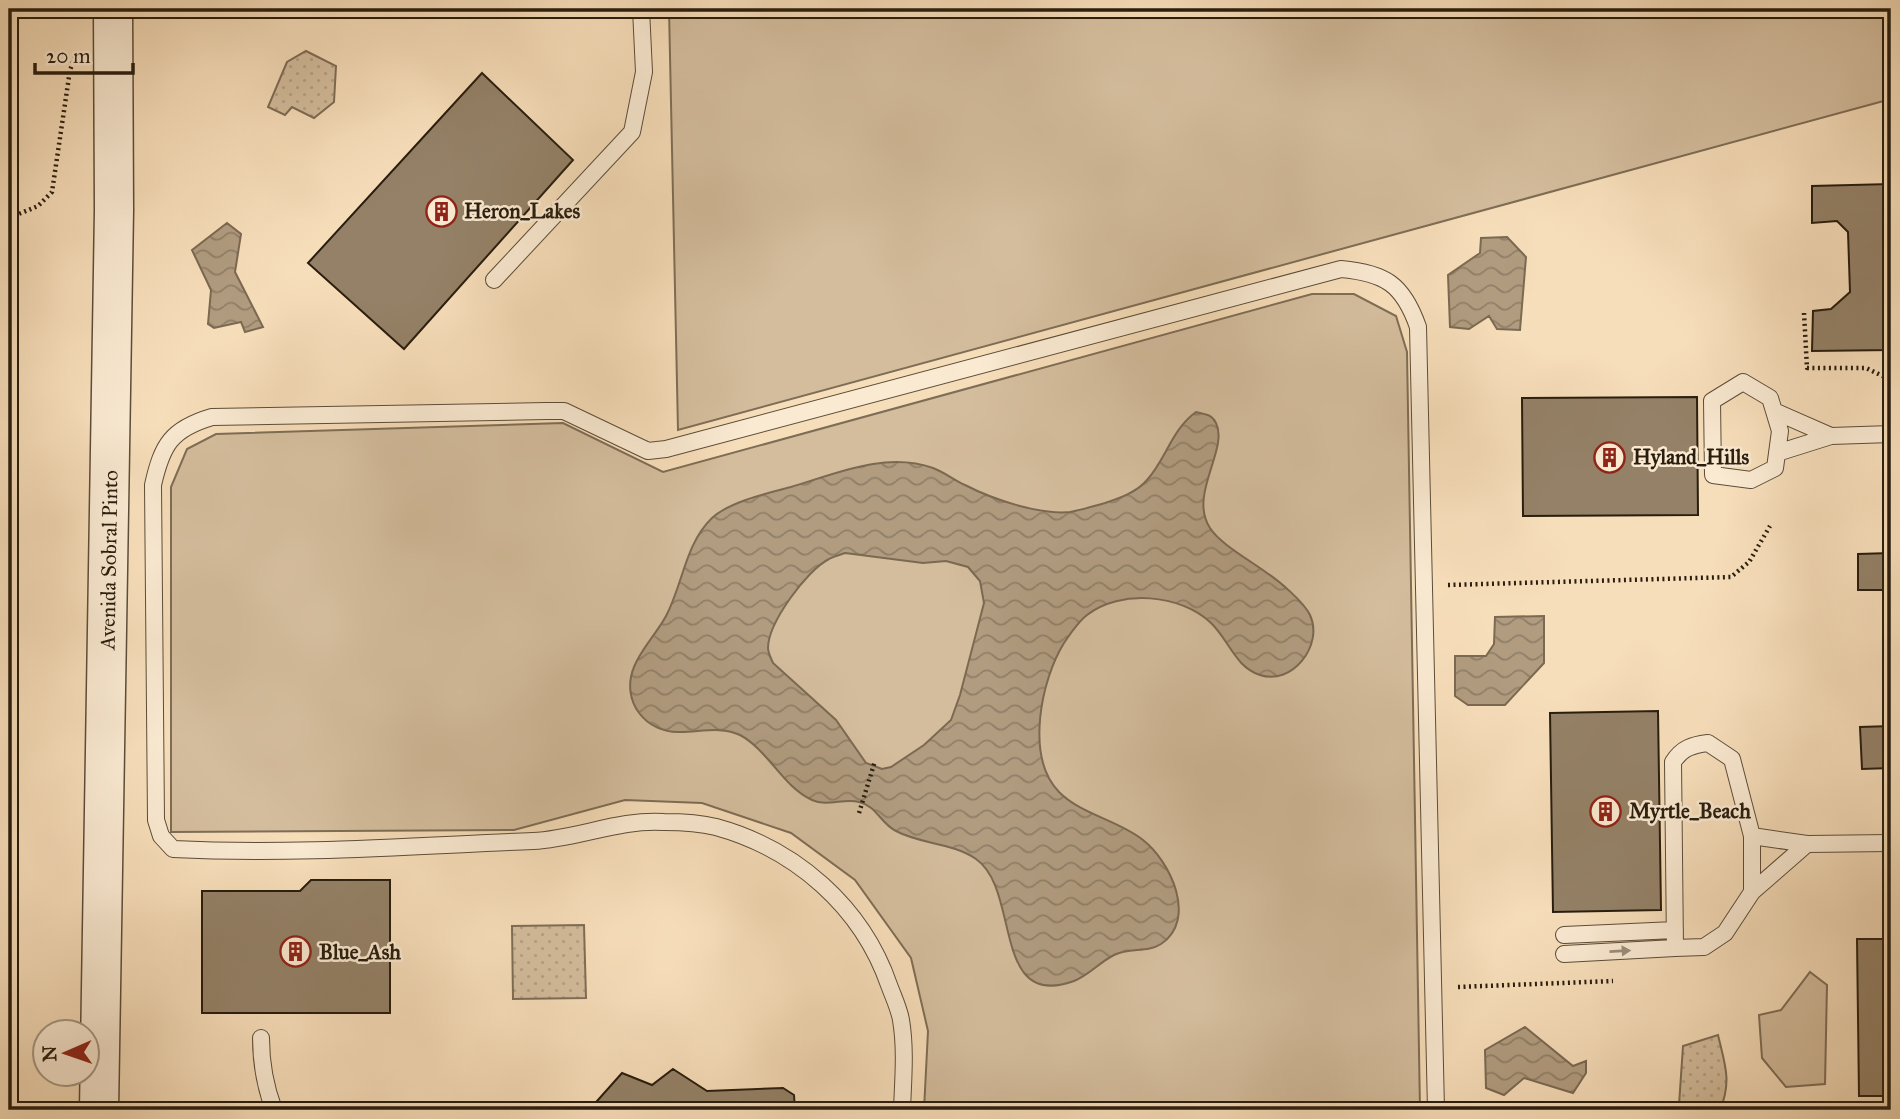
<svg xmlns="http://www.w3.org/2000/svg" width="1900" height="1119" font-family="'IM FELL Great Primer',serif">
<defs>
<pattern id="park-dots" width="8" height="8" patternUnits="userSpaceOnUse" patternTransform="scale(1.75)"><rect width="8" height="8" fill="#d4bd9d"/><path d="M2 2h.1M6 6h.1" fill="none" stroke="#b6a286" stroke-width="1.8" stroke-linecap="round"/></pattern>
<pattern id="water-waves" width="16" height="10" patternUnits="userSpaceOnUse" patternTransform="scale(1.75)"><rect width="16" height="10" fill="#b19c80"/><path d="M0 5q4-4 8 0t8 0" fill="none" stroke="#907f67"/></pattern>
</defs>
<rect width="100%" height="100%" fill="#f7deba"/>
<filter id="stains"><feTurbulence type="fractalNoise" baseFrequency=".00286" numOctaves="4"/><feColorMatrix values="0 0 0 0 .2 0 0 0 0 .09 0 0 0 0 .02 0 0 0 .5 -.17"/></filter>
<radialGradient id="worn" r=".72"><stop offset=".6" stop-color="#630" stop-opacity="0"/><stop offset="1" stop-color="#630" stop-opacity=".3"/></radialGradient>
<path fill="#d4bd9d" stroke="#7e6d56" stroke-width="2" d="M669,9H1891V99L678,430Z
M1312,294H1354L1396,316L1407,352L1420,1110H924L928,1031L911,958L855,880L791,833L702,803L625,800L514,830L171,832V487L187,449L216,434L563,423L663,472Z
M1810,972L1827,985L1825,1084L1786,1087L1762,1058L1759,1015L1781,1010Z"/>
<path fill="url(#park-dots)" stroke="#7e6d56" stroke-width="2" d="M306,51L336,66L334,102L314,118L292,107L285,115L268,107L287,62Z
M584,925L586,998L513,999L512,926Z
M1718,1035C1725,1065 1732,1081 1720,1110L1679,1105L1683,1046Z"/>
<path fill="url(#water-waves)" stroke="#7b6952" stroke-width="2" fill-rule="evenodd" d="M227,223L241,234L235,272L263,327L245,332L241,322L214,328L208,324L211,290L192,250Z
M1507,237L1526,257L1520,330L1497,329L1489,316L1469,329L1450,327L1448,275L1480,253L1481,238Z
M1196,412C1204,414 1212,414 1216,423C1229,449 1188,495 1210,528C1220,544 1251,561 1267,573C1279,581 1304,602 1310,615C1324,645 1292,686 1260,675C1235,667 1229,640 1211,623C1181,594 1120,589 1087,615C1078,622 1070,634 1064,643C1041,680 1025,757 1059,792C1082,815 1118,820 1143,840C1170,861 1198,919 1161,944C1147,953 1130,947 1114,955C1100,962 1089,975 1074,981C991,1011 1021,890 976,859C953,843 920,844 896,831C880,823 877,806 859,802C844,798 827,807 812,800C783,787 768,750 740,735C722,726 700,732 681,732C646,734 620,701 634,667C641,649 657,633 666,616C683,584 685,544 712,518C729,502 768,493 791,487C835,474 886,451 933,468C944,472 954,480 965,485C992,499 1039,515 1070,512C1081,510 1094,506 1105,503C1120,498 1137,492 1147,480C1166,459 1172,429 1196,412ZM845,553L923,563L946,561L968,567L980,581L984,603L960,695L951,720L924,745L891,767L882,769L866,763L836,720L773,663C771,658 768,653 768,648C768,623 807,570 829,559C834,556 840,555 845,553Z
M1544,616V663L1505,705H1468L1455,696V656H1486L1494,644L1495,617Z
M1525,1027L1573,1066L1586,1061V1073L1573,1093L1524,1078L1504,1095L1486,1088L1485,1050Z"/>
<path fill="#948167" stroke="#291d0e" stroke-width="2" d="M482,73L573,160L404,349L308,263Z
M1891,184V350L1812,351L1813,311L1831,309L1850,292L1848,232L1837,221L1812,223V186Z
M1697,397L1698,515L1523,516L1522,398Z
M1891,553V590H1858V554Z
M1658,711L1661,910L1553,912L1550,713Z
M1891,726V768L1862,769L1860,727Z
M311,880H390V1013H202V891H300Z
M1857,939H1891V1096H1859Z
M673,1069L707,1091L783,1088L794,1095L795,1110H589L622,1073L652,1085Z"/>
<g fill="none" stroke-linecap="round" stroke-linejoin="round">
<defs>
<path id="service" d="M494,280L632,132L644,72L641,9
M1743,382L1770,398L1780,431L1775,468L1751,480L1713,475L1712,401Z
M1774,411L1831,436L1777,453
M1831,436L1891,434
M1708,743L1732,759L1752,836V892L1725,933L1704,947L1675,948L1673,762C1682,748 1692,745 1708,743Z
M1752,836L1807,844L1752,892
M1807,844L1891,843
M1564,935L1675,930
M1564,954L1675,948
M261,1038C261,1064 265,1086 274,1110
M902,1110C903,1081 906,1050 901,1020C899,1008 893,996 889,985C862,907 796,849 716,827C700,823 680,822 664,822C619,819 577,839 533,841C413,846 292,855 173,849L161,836L156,820L153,485C162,445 171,429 212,417L546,411H564L648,451L666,449L1341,269C1385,273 1403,284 1418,327L1436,1110"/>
<path id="tertiary" d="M99,1110L114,210L113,9"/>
</defs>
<use href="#service" stroke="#5c4d39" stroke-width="18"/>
<use href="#tertiary" stroke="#5c4d39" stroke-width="41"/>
<path stroke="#291d0e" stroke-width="4.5" stroke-dasharray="2 3.5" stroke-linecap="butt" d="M9,218L38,206L52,192L70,70L76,54
M1804,313L1807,368H1866L1891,380
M1448,585L1731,577L1749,562L1770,526
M859,813L875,761
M1458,987L1613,981"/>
<use href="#service" stroke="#faead2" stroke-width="16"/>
<use href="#tertiary" stroke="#faead2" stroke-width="38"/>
</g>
<defs><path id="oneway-solid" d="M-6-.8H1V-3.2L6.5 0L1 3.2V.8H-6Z" transform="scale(1.75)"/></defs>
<use fill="#9c8e7a" href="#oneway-solid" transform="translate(1620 951) rotate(-3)"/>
<defs>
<symbol id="building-ring" viewBox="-11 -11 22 22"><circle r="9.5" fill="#faead2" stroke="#8f2418" stroke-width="1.5"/><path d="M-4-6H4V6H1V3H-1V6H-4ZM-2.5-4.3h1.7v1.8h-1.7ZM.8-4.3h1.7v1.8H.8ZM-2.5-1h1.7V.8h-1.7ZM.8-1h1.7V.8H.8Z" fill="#8f2418"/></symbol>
</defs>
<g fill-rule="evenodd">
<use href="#building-ring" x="424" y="194" width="35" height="35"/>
<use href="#building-ring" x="1592" y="440" width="35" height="35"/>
<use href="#building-ring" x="1588" y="794" width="35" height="35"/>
<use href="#building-ring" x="278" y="934" width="35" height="35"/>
</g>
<g text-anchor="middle" stroke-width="5" stroke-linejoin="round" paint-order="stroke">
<g font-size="21" font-weight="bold" fill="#291d0e" stroke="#faead2" text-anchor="start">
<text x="464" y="218">Heron_Lakes</text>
<text x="1633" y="464">Hyland_Hills</text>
<text x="1629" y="818">Myrtle_Beach</text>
<text x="319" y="959">Blue_Ash</text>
</g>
<g font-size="21" fill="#291d0e" stroke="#faead2">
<text transform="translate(109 560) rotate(-89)" y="7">Avenida Sobral Pinto</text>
</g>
</g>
<rect width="1900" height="1119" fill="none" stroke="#f7deba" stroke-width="35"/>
<rect x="10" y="10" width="1879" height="1098" fill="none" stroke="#291d0e" stroke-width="3.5"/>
<rect x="18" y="18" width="1865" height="1084" fill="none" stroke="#291d0e" stroke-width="2"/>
<g transform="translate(66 1053) rotate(268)"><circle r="33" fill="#faead2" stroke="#a69884" stroke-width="2"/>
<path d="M0-5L12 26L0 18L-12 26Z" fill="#8f2418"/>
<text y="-10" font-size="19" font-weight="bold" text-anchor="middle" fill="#291d0e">N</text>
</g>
<path d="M35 63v10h98v-10" fill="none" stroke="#291d0e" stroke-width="3.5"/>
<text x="46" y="63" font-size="21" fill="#291d0e" stroke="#faead2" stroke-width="5" paint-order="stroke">20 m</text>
<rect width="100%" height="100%" filter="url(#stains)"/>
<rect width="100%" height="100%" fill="url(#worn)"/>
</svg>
